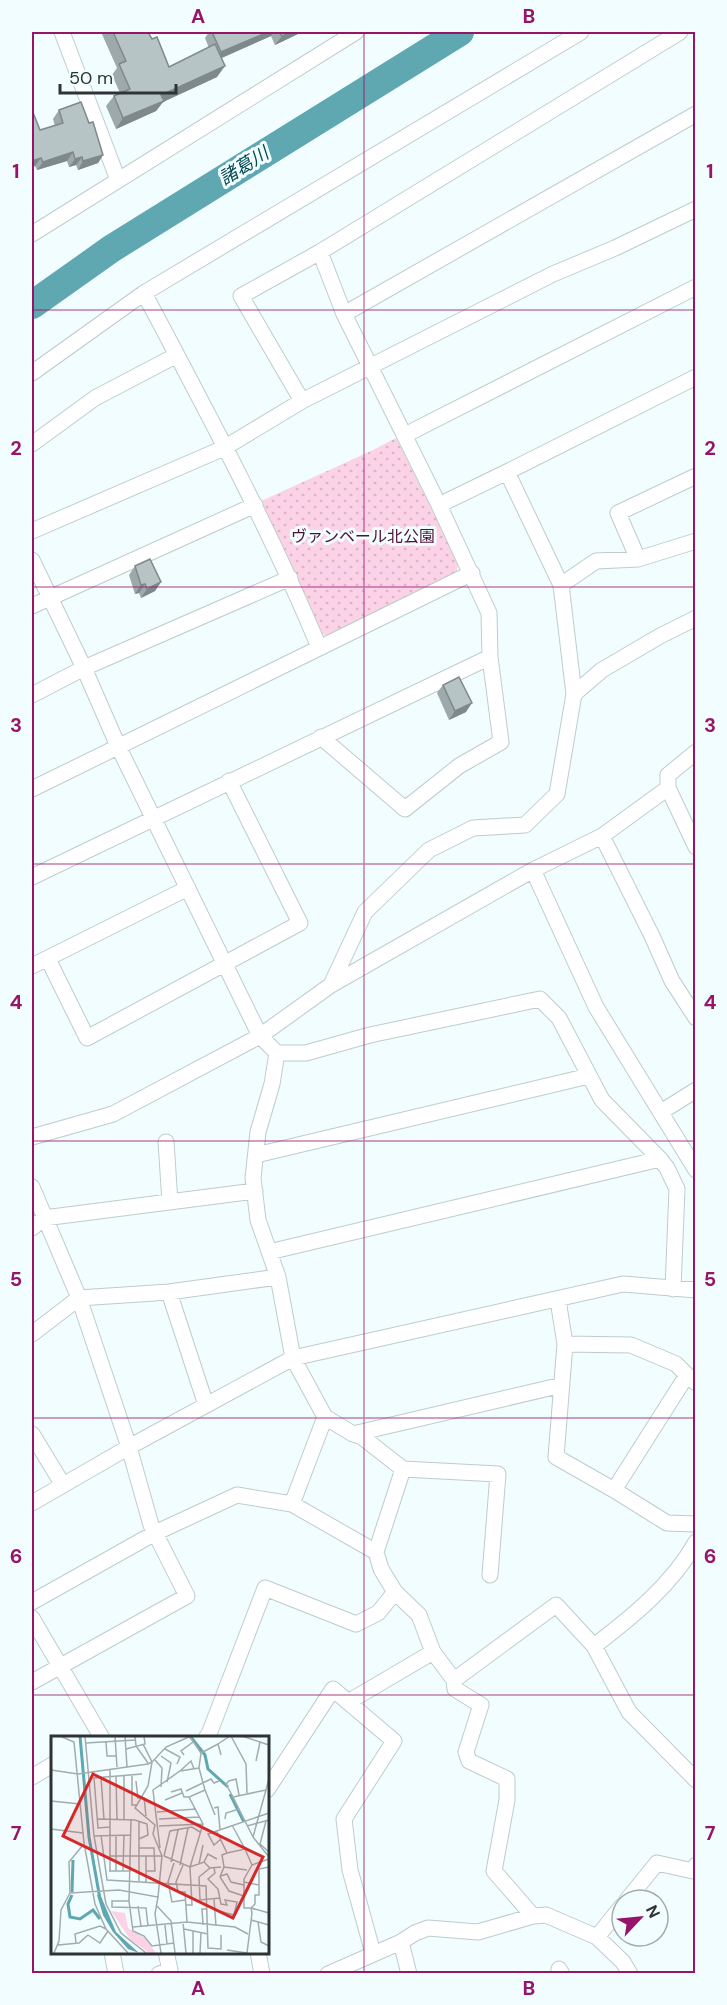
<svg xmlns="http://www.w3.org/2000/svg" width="727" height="2005" font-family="'DM Sans','Noto Sans JP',sans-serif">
<defs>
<pattern id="park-dots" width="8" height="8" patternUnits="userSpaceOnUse" patternTransform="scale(1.5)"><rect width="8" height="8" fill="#fcd2e7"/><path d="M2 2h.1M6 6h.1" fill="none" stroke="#d8b5c7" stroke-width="1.8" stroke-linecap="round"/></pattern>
</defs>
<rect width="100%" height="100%" fill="#f1fdfe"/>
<path fill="url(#park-dots)" d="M396,438L458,561L457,573L330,637L322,634L259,502L371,451Z"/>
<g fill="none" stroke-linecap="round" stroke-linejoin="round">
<path stroke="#5fa7b1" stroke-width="28" d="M32,305L111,249L460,32"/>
<defs>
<path id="minor" d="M62,32L118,180
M32,234L356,32
M320,252L344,314L439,505L489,613L490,657L501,742L459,766L405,809L321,737
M144,293C206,410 268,525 319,647
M344,314L696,114
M32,373L144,293L581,32
M302,401L241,296L320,252L680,32
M405,435L696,287
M32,444L95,398L177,355
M507,472L561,585
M439,505L507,472L696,377
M32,531L224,448L302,401L553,274L615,248L696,209
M638,559L618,513L696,476
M32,560L84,668L118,746L260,1036L277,1053H306L370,1035L540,999L559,1018L602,1100L660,1159L667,1168L677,1189L673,1289
M32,606L255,505
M574,694L602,670L660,636L696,618
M32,695L84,668L290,578
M696,752L668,775V788L696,847
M32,789L472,573
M602,836L652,936L672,981L696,1018
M533,870L596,1007L696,1170
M32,877L490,657
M48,959L87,1038L300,923L229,781
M32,966L188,888
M331,985L533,870L602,836L668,788
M277,1053L272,1084L258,1132L253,1178L258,1220L278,1277L293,1358L325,1417L353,1434L362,1437L403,1469L376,1552L381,1569L395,1592L419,1615L433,1652L454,1680L556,1605L594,1646C632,1617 672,1585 696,1542
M661,1112L696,1090
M32,1137L113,1114L260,1036L331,985L365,912L429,850L473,828L525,825L557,794L574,694L561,585L596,561L638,559L696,541
M166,1142L170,1202
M256,1155L589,1076
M32,1187L79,1298L129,1447L151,1525L187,1596L32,1682
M32,1228L44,1218L255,1191
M269,1252L660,1159
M169,1292L206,1405
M558,1300L565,1344L631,1345L676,1364L687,1375
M32,1334L79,1298L169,1292L278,1277
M565,1344L556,1457L614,1490
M696,1383L687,1375L614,1490L667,1523L696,1524
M32,1434L63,1485
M353,1434L562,1385
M403,1469L498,1474L490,1575
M32,1503L129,1447L293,1358L623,1284L696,1290
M292,1504L325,1417
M32,1602L155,1533L237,1495L292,1504L376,1552
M32,1618L102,1738
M594,1646L629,1712L696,1780
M454,1680L455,1689L481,1705L466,1752L469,1761L507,1779V1800L494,1871L533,1916
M348,1702L394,1741L344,1819L350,1870L373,1953
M206,1738L209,1734L265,1588L356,1624L378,1613L395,1592
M32,1777L52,1765
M267,1790L333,1689L348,1702L433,1652
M627,1900L657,1863L693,1871L696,1865
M597,1937L622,1906
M401,1942L409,1974
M112,1952L116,1974
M258,1952L262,1974
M559,1969L562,1974
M159,1974L170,1970L166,1952
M328,1974L401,1942L415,1933L428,1928L478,1932L533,1916L546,1915L597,1937L623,1962L630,1974"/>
</defs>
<use href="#minor" stroke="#beccce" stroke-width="17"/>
<use href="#minor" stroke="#fff" stroke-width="15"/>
</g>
<path fill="#9da9aa" d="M101,32H148L169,67L209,48L205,38L209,32H302L300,33L275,45L271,36L221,58L217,77L163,102L156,111L116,129L106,106L114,96L120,93L112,75L117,68Z
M59,110L89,123L103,155L98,163L78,170L76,165L69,167L67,161L37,170L35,166L40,130L55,126L53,119Z
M135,566L161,582L155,591L141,598L139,593L135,594L129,575Z
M443,685L466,712L449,720L437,693Z"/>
<path fill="#7f898b" d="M268,32H274L271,36L215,61L221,52Z
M292,32H302L300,33L275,45L282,36Z
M225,66L217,77L163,102L156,111L116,129L123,118L161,95Z
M73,152L67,161L37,170L43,162Z
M103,155L98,163L78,170L83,161Z
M82,157L76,165L69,167L75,159Z
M41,158L35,166L32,168V161Z
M161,582L155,591L141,598L147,589Z
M145,584L139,593L135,594L141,585Z
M472,703L466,712L449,720L455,711Z"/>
<path fill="#b6c4c6" stroke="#7f898b" stroke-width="1.5" d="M113,32H148L152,39L157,37L169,67L215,44L225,66L161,95L164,101L123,118L114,96L130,89L119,64L126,61Z
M212,32H268L221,52Z
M279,32H292L282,36Z
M81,102L89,123L93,122L103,155L83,161L82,157L75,159L73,152L43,162L41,158L32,161V110L40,130L63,123L59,110Z
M150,559L161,582L147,589L145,584L141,585L135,566Z
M459,677L472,703L455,711L443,685Z"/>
<path fill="none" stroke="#97146a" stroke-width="1.5" stroke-opacity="0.55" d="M364,32V1974M32,310H696M32,587H696M32,864H696M32,1141H696M32,1418H696M32,1695H696"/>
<g text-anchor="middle" stroke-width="6" stroke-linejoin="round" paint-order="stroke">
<g font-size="16" fill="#501037" stroke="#f1fdfe">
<text x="363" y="542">ヴァンベール北公園</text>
</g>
<g font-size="18" font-style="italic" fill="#024950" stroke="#f1fdfe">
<text transform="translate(244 166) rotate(-32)" y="6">諸葛川</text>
</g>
</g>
<g transform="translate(51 1736)">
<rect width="218" height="218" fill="#f1fdfe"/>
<path d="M60,175L74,177L77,192L95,203L105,217H98L79,203Z" fill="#fcd2e7"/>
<path d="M49,158L65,196L88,217L77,213L62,196L52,179L46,159Z" fill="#5fa7b1"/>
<path fill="none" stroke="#5fa7b1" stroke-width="3" d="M29,0L38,101L49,163M139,0L154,19L157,33L177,51M179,58L193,86M21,156L22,124M21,159L17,168L19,181L29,183L42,174L49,183"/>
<path fill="none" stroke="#a3acad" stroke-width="1.5" d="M9,0L23,6L33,107L44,168L55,193L77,217M34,0L43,100L55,168L70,197L95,217M64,0L66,31M74,0L76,31M84,0L85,10L97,27M180,0L195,28L196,57M191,0L218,9M55,6L56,20H66M35,7L84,4M75,13L94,8L93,0M114,13L129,21L126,28M150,17L167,8M133,19L130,15L142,6M170,19L167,8L179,0M110,20L120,27L116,46M104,24L111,32L110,51M205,25L209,6M59,33V135M0,34L27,38L97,28L101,26L92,8M129,35L140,25L143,33M81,39V69H86M65,40L66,83M73,40V83M50,41L53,84M218,43L202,101L218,121M85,45L87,63M154,54L164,79M135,55L160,43L163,47L168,45M120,56L130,53L133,61H138M93,61L95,80M182,61L175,48L178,45L185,43L188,59M114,64L131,57M0,65L29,68M163,72L167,71L169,94M106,76L145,73M47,83L84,84L96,88L97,99L88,103M80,83L78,165L82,195L93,200L101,210L123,207M108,83L148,81M174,83L175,77L188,73M215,85L209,108L218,116M181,89L194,113M108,90L152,88M196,90L218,84M59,91L47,92L43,42L91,38M0,93L32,97M166,96L176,117L171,119L173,131L169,141L178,155L193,160M50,99L56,144L155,150L157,212L170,213V199M43,100L80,99M202,101L182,61L215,54M170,103L163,109L157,98L218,77M32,109L18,126L19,157L68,154L107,161L104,178L110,217M88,112H103L104,135H95M109,112L102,54L129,35L148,32M176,117L194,113L201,129M58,120H111M113,120L139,131L153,126L159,132L170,131M113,120L119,95L141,91L149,96M120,126L127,94M153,126L157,118L166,123M123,127L117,146L121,166L134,164M148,128L152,109M129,129L137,92M132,129L125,146L127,156H134L136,186M173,131L196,134M159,132L148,141L149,164L169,162M163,132L164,137L157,143L167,153L170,168L176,169L174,164L186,166L183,179L164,174M58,135H80M65,135V99M72,135L73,99M170,140L176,138L180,146L193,149M88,145V85M193,146L208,149V133L218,131M95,147V120M208,149V159H204V168L200,172L218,177M107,161L111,120L102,98L104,89L84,72L97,50L101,26L115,11L140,0M163,163L165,190M78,165H61V171L95,172L97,190M105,169L120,185L124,217M135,169H141L139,131L152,88L138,61L154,54L148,32L150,17L139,1M87,170L90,190M200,184L218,189M132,186L135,217M207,186L210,206L218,210M114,189L116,208M152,189L151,173H156M82,191L136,186L184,191L197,198M133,193L157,198M142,195V217M37,199L49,207L57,195M25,207L24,198L49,190L55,193M7,209L28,207L37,199M176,214L196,217M3,217L8,205L10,174L19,157M149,217L150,197M196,217L201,177L200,172H193V143L201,129L218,123"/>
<path fill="#d62828" fill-opacity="0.15" stroke="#d62828" stroke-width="3" d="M42,38L212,121L182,182L12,100Z"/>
<rect width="218" height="218" fill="none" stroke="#2e3334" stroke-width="3"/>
</g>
<rect width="727" height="2005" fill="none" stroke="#f1fdfe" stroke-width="66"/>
<g transform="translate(640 1918) rotate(64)"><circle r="28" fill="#f1fdfe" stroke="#a3acad" stroke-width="1.5"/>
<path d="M0-4.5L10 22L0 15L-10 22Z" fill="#97146a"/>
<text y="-9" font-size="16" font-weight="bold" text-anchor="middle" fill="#2e3334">N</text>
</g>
<path d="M60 84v9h116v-9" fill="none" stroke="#2e3334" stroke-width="3"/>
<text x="69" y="84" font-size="18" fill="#2e3334" stroke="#f1fdfe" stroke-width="4.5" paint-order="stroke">50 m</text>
<rect x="33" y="33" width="661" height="1939" fill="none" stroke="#97146a" stroke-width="2"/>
<g font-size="20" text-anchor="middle" font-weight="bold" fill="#97146a">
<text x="198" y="23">A</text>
<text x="529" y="23">B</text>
<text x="16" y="178">1</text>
<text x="710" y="178">1</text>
<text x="16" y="455">2</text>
<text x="710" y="455">2</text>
<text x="16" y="732">3</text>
<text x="710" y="732">3</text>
<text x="16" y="1009">4</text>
<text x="710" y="1009">4</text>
<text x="16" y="1286">5</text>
<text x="710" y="1286">5</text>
<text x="16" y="1563">6</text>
<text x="710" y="1563">6</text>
<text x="16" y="1840">7</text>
<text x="710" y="1840">7</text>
<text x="198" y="1995">A</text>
<text x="529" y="1995">B</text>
</g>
</svg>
